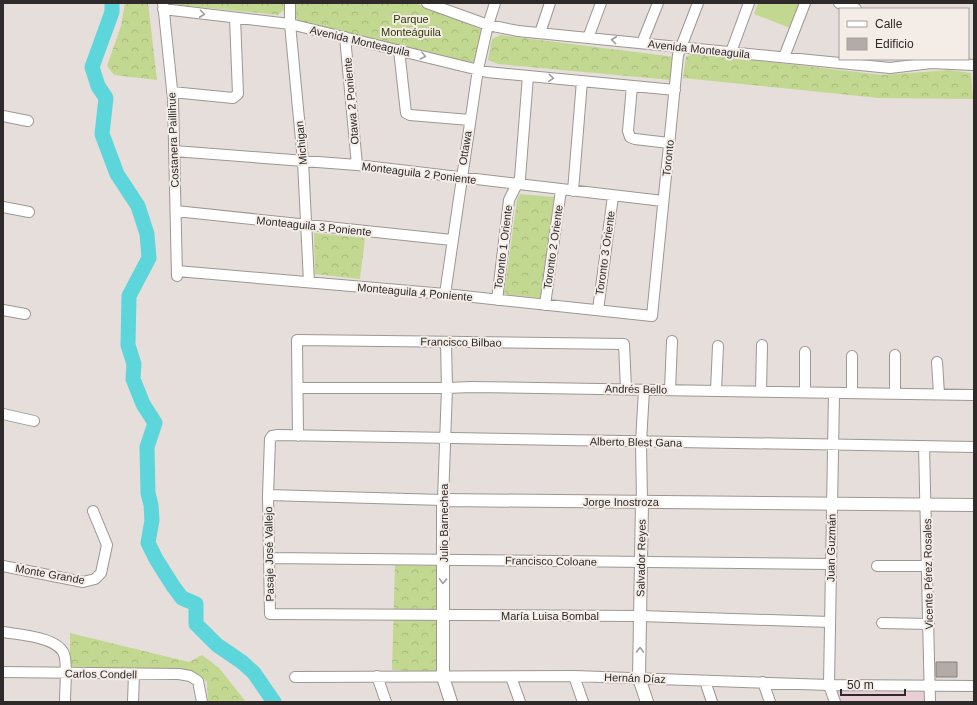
<svg xmlns="http://www.w3.org/2000/svg" width="977" height="705" font-family="Arial,sans-serif">
<defs>
<pattern id="forest-crowns" width="20" height="18" patternUnits="userSpaceOnUse"><rect width="20" height="18" fill="#c2d790"/><path d="M2 6a3 3 0 1 1 6 0M12 15a3 3 0 1 1 6 0" fill="none" stroke="#a7b97c"/></pattern>
</defs>
<rect width="100%" height="100%" fill="#e6deda"/>
<path fill="#e8cfd6" d="M837,689L924,692L925,702H841Z"/>
<path fill="#c2d790" d="M758,3H800L790,28L754,14Z"/>
<path fill="url(#forest-crowns)" d="M125,3H148L157,80L114,75L107,66L121,26Z
M174,3H284V10L278,15L178,5Z
M294,3H415L480,29L482,31L475,61L469,63L299,21L294,16Z
M501,35L675,57L671,80L498,64L488,60L492,39Z
M694,53L883,75L949,70L971,73L973,99L879,98L683,78L686,57Z
M520,194L554,197L541,298L504,294L517,200Z
M314,233L365,238L360,279L315,274Z
M395,565L438,566L436,672L392,670Z
M70,633L189,662L202,655L219,668L246,702H208L207,682L194,672L180,669H70Z"/>
<g fill="none" stroke-linecap="round" stroke-linejoin="round">
<path stroke="#5dd6db" stroke-width="15" d="M112,3V12L92,67L98,86L106,98L102,134L117,174L138,206L147,234L149,258L129,296L128,345L134,364L133,379L143,404L155,423L147,447L148,493L151,505L152,520L148,543L156,559L173,586L182,598L196,604V624L217,645L242,662L254,673L274,702"/>
</g>
<path fill="#b3aba7" stroke="#867f7b" d="M936,662H957V677H936Z"/>
<g fill="none" stroke-linecap="round" stroke-linejoin="round">
<defs>
<path id="minor" d="M163,3L173,99L177,276
M290,3V24L303,161L309,282
M427,3L488,25L518,31L890,68L931,63L974,65
M839,3L856,9
M163,9L290,24L487,72L675,90
M540,33L550,3
M345,37L357,165
M588,38L601,3
M642,43L658,3
M399,50L406,113L410,115L470,120
M731,52L749,3
M784,57L805,3
M632,86L628,131L630,137L635,139L669,143
M172,92L233,98L238,94L235,18
M3,116L28,121
M174,151L357,165L663,201
M573,191L582,81
M3,207L29,212
M176,211L452,240
M177,271L445,294L652,316L678,55L698,3
M445,294L478,69L488,25L495,3
M497,300L509,200L520,178L528,76
M545,305L561,190
M3,310L25,314
M598,310L613,196
M895,355V393
M937,362L939,394
M298,388H447L471,387L974,395
M670,390L672,341
M716,391L718,346
M761,391L762,345
M805,392V352
M834,393L829,685L835,702
M852,393V356
M3,414L34,421
M298,436L297,340L624,344L626,389
M924,446L930,702
M268,495L443,500L447,388L446,343
M642,502L641,442L644,390
M270,558L831,564
M3,566L83,582L95,579L101,573L107,545L93,511
M877,566H928
M830,622L640,616L270,614L268,495L270,439L272,436L278,435L974,447
M882,623L929,624
M3,632C20,635 63,637 65,658C67,672 65,688 65,702
M3,672L179,674L190,676L198,681L202,702
M377,676L386,702
M574,676L583,702
M295,677L574,676L829,685L974,686
M511,677L520,702
M705,681L712,702
M763,682L770,702
M133,702L134,674"/>
<path id="tertiary" d="M642,502L639,678L647,702
M451,702L443,677V500L974,505"/>
</defs>
<use href="#minor" stroke="#9e9692" stroke-width="12"/>
<use href="#tertiary" stroke="#9e9692" stroke-width="14"/>
<use href="#minor" stroke="#fff" stroke-width="10"/>
<use href="#tertiary" stroke="#fff" stroke-width="12"/>
</g>
<defs><path id="oneway-chevron" d="M-2-3.5L2.5 0L-2 3.5" fill="none" stroke-width="1.6" stroke-linecap="round" stroke-linejoin="round"/></defs>
<g stroke="#a09f9f">
<use href="#oneway-chevron" transform="translate(202 14) rotate(7)"/>
<use href="#oneway-chevron" transform="translate(614 40) rotate(-174)"/>
<use href="#oneway-chevron" transform="translate(423 56) rotate(14)"/>
<use href="#oneway-chevron" transform="translate(551 78) rotate(5)"/>
<use href="#oneway-chevron" transform="translate(443 581) rotate(92)"/>
<use href="#oneway-chevron" transform="translate(640 650) rotate(-89)"/>
</g>
<g text-anchor="middle" stroke-width="4" stroke-linejoin="round" paint-order="stroke">
<g font-size="11" fill="#2f3b00" stroke="#f4ece7">
<text x="411" y="23">Parque<tspan x="411" dy="13">Monteáguila</tspan></text>
</g>
<g font-size="11" fill="#2d2a29" stroke="#f4ece7">
<text transform="translate(360 41) rotate(13)" y="4">Avenida Monteaguila</text>
<text transform="translate(699 49) rotate(6)" y="4">Avenida Monteaguila</text>
<text transform="translate(351 101) rotate(-95)" y="4">Otawa 2 Poniente</text>
<text transform="translate(173 140) rotate(-92)" y="4">Costanera Paillihue</text>
<text transform="translate(301 143) rotate(-95)" y="4">Michigan</text>
<text transform="translate(465 148) rotate(-81)" y="4">Ottawa</text>
<text transform="translate(668 158) rotate(-84)" y="4">Toronto</text>
<text transform="translate(419 173) rotate(7)" y="4">Monteaguila 2 Poniente</text>
<text transform="translate(314 226) rotate(6)" y="4">Monteaguila 3 Poniente</text>
<text transform="translate(503 247) rotate(-83)" y="4">Toronto 1 Oriente</text>
<text transform="translate(553 247) rotate(-82)" y="4">Toronto 2 Oriente</text>
<text transform="translate(605 253) rotate(-82)" y="4">Toronto 3 Oriente</text>
<text transform="translate(415 292) rotate(5)" y="4">Monteaguila 4 Poniente</text>
<text transform="translate(461 342) rotate(1)" y="4">Francisco Bilbao</text>
<text transform="translate(636 389) rotate(1)" y="4">Andrés Bello</text>
<text transform="translate(636 442) rotate(1)" y="4">Alberto Blest Gana</text>
<text x="621" y="506">Jorge Inostroza</text>
<text transform="translate(444 523) rotate(-90)" y="4">Julio Barnechea</text>
<text transform="translate(831 548) rotate(-89)" y="4">Juan Guzmán</text>
<text transform="translate(269 554) rotate(-91)" y="4">Pasaje José Vallejo</text>
<text transform="translate(641 558) rotate(-89)" y="4">Salvador Reyes</text>
<text transform="translate(551 561) rotate(1)" y="4">Francisco Coloane</text>
<text transform="translate(50 574) rotate(10)" y="4">Monte Grande</text>
<text transform="translate(928 574) rotate(-91)" y="4">Vicente Pérez Rosales</text>
<text x="550" y="620">María Luisa Bombal</text>
<text transform="translate(101 674) rotate(1)" y="4">Carlos Condell</text>
<text transform="translate(635 678) rotate(2)" y="4">Hernán Díaz</text>
</g>
</g>
<rect width="977" height="705" fill="none" stroke="#2d2a29" stroke-width="8"/>
<rect x="839" y="8" width="130" height="52" fill="#f4ece7" stroke="#a49e9b"/>
<rect x="847" y="21" width="20" height="6" fill="#ffffff" stroke="#a49e9b"/>
<text x="875" y="28" font-size="12" fill="#2d2a29">Calle</text>
<rect x="847" y="38" width="20" height="12" fill="#b3aba7" stroke="#a49e9b"/>
<text x="875" y="48" font-size="12" fill="#2d2a29">Edificio</text>
<path d="M841 689v6h64v-6" fill="none" stroke="#2d2a29" stroke-width="2"/>
<text x="847" y="689" font-size="12" fill="#2d2a29" stroke="#f4ece7" stroke-width="3" paint-order="stroke">50 m</text>
</svg>
